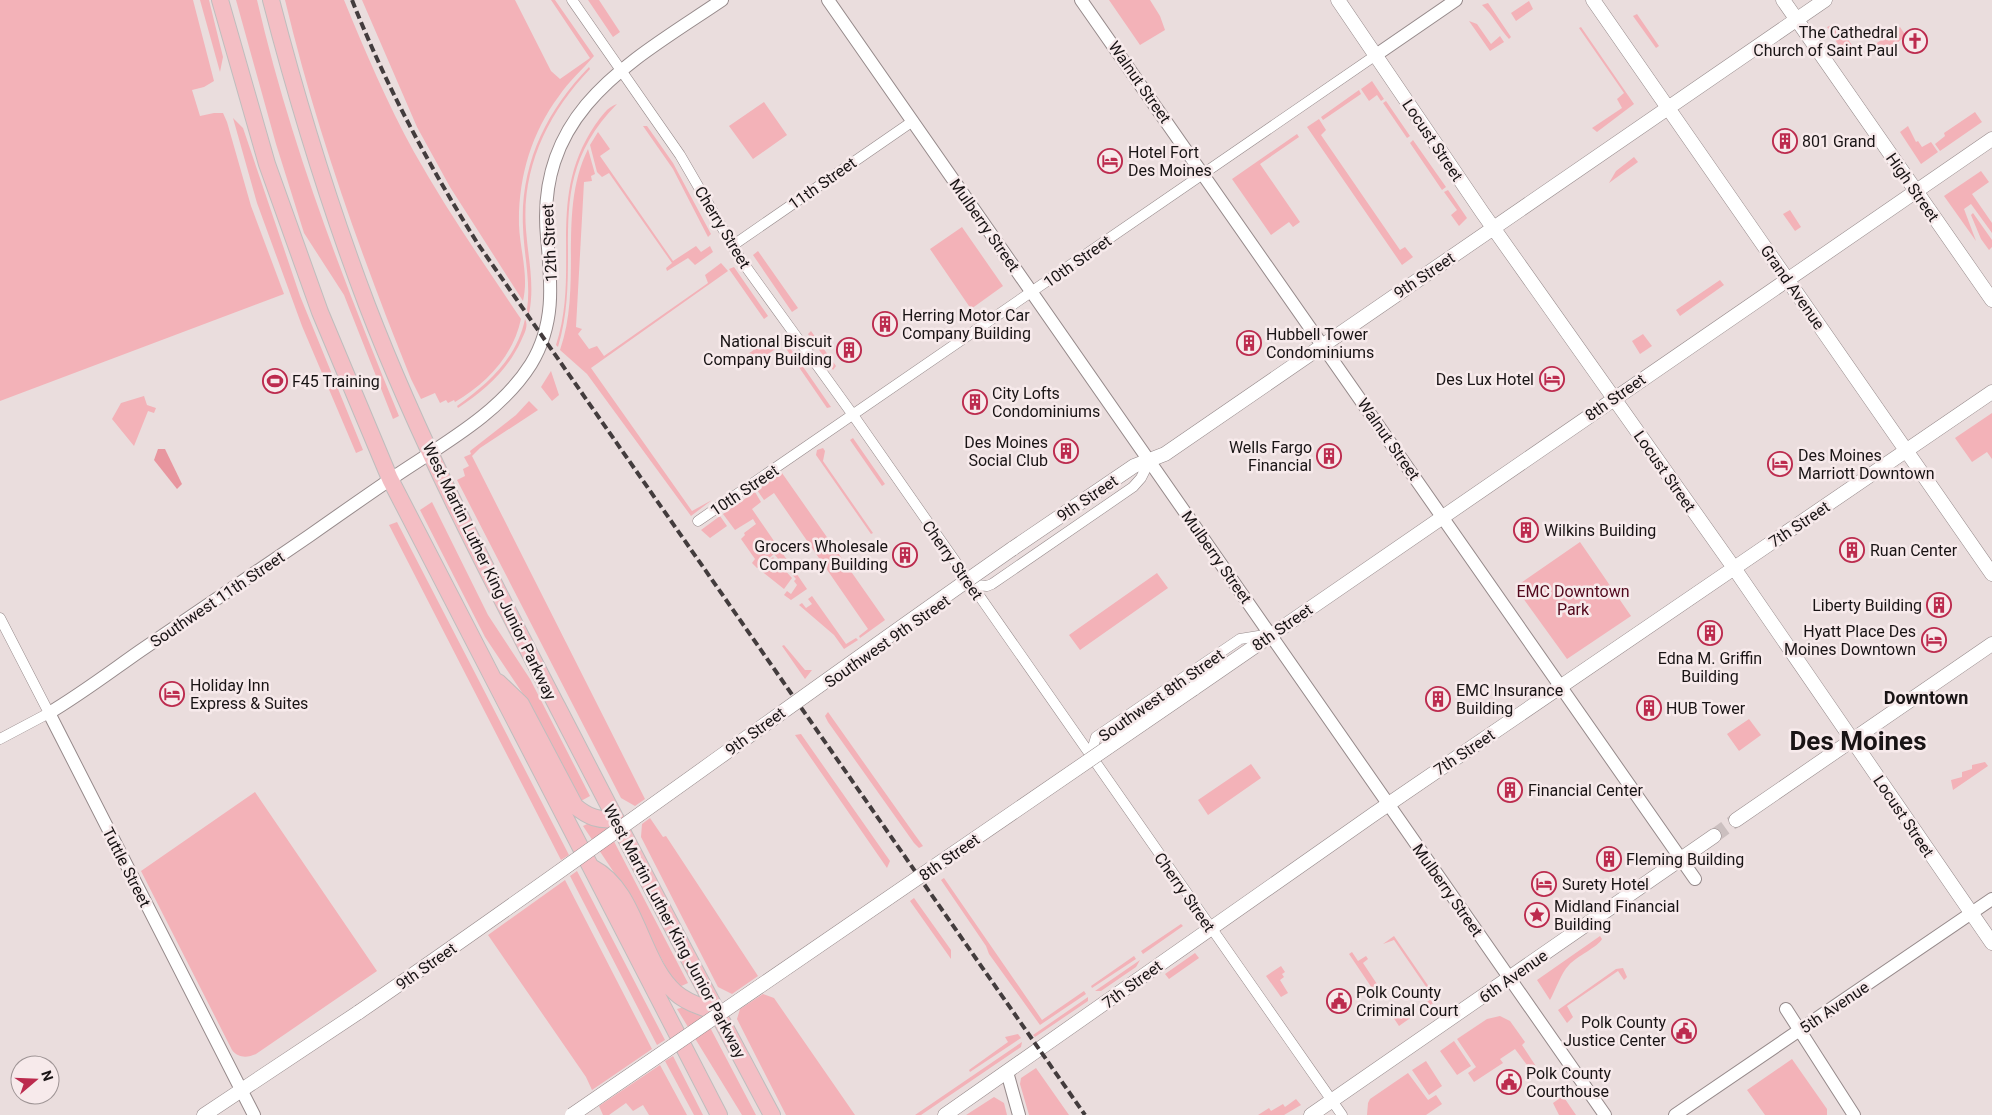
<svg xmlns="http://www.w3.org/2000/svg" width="1992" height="1115" font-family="Roboto,sans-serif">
<rect width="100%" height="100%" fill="#eadddd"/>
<path fill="#f3b2b8" d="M0,0H193L214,81L204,87L192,90L200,116L214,113H223L227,122L251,206L284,294L0,401Z
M200,0H209L223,57L220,72Z
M236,0H257C290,143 343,280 399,416L393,419L344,295L304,233L276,144Z
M285,0H344C365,51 387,103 414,152C446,209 484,264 521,319C513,356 487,383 455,402L454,400L448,403L446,400L440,403L435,393L421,399L411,379C361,255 316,130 285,0Z
M362,0H515L551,71L560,79L590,58L551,0H555L594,56C583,69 569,81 559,96C531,133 518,179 519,225C520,250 529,276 523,301L450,187L417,127Z
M588,0H599L620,32L613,37Z
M1109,0H1150L1160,16L1165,30L1140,45Z
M1529,1L1533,9L1516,21L1511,13Z
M1488,3L1511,37L1509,39C1499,28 1493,15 1482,5Z
M1637,14L1659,46L1656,48L1633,16Z
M1469,21L1477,24L1491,44L1500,36L1504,42L1490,51Z
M1834,24L1841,33L1843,32L1854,48L1853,49L1848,44L1841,49L1827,27Z
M1581,27L1634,104L1597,132L1592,128L1622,108L1617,99L1624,93L1579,28Z
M1900,27L1906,36L1881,55L1874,45Z
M589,67L590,69C548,113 521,168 526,230C528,258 535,285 529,314L527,310C531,282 524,256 523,227C520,165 546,111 589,67Z
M1372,81L1384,99L1381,101L1377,95L1369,101L1361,89Z
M1359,90L1361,94L1323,120L1321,117Z
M1386,101L1410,136L1407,138L1383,103Z
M764,102L787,135L753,159L729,126Z
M617,104C539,183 585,256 558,347L556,345C581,268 545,199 595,125C601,117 607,107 617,104Z
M1975,112L1982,122L1940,151L1935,144L1945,136L1944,133Z
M233,118L243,128L300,296L363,450L356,453L302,326L257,203Z
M1319,119L1326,130L1321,135L1400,250L1405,247L1413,257L1402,265L1307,127Z
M643,126H647L673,163L711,234L708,237L673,169Z
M1908,126L1916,142L1918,141L1922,147L1931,142L1938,152L1921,164L1900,132Z
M598,132L610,149L600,156L673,261L696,246L701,252L710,246L713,252L695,265L688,258L667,271L666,268L672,263L609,173L602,177L597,172L590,145Z
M1297,134L1299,137L1260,164L1300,222L1293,227L1289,222L1271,235L1232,179Z
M1413,140L1446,187L1442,190L1410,143Z
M588,149L595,174L591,176L592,181L584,182L576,327L582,329L578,334L589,349L597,346L604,356L708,283L705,275L721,263L728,271L591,368L692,511L712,500L691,516L587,374L560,350C583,284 557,212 588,149Z
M1634,157L1638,162L1609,183L1616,171Z
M1981,171L1989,182L1972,194L1992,223V233L1971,204L1964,209L1976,241L1944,196Z
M1448,190L1467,218L1459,226L1451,215L1457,210L1444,192Z
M1790,210L1801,227L1795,231L1783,214Z
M1973,213L1992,240V247L1989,250L1981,239L1971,215Z
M962,227L1003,286L971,309L930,249Z
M758,251L798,308L792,312L753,255Z
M734,267L768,316L764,319L729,269Z
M1720,280L1724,285L1680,316L1676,310Z
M525,319C529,326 524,334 521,341C507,371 485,390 458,408L457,406C488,384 517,358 525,319Z
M811,331L836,366L833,370L808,334Z
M1643,334L1652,346L1640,354L1632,341Z
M773,336L779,346L751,367L744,357Z
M788,345L831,407L827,408L785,347Z
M551,371L559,395L552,401L541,387Z
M144,396L147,405L156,408L154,413L148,411L134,446L112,419L121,403Z
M529,401L538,410L480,448L472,456L645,799L635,806L621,798L457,480L465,476L463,469L469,466L464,457L471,454L470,451L516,415Z
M1992,413V459L1987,452L1972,462L1955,438Z
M853,438L885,484L882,486L850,440Z
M823,448L825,451L823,461L873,533L871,534L816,455L817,450Z
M782,473L885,620L860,638L859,636L868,629L774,493L764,500L757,490Z
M755,492L761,502L752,509L807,589L791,600L784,595L787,591L791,594L797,585L794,581L796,579L774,554L757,568L752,563L755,559L741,539L745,535L744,533L756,524L753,519L735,530L723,514Z
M432,502L488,615L530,679L590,796L581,801L523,694L485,637L420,510Z
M720,516L727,526L710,538L701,530Z
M397,522L569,855L561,860L389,525Z
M1580,542L1631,616L1567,659L1515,587Z
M773,557L792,578L784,589L760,570Z
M1157,573L1168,588L1080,650L1069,635Z
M812,596L846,644L856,638L858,640L844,649L834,635L799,605L802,603L806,608L812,604L808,599Z
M784,645L805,670H812L805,679L782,646Z
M828,712L915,835L923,846L919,848L914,843L828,722L825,716Z
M1749,719L1761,735L1739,751L1727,734Z
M801,734L890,861L887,868L795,735Z
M1985,762L1988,766L1953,790L1951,780L1962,777V772L1972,769V765Z
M1251,764L1261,778L1208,815L1198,800Z
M255,792L377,971L256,1054C247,1058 238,1058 232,1050L141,871Z
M650,818L663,837L666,836L758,976L732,994L718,987L641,837L642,824Z
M589,823L607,828L688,983L677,988L621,883L583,826Z
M577,871L665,1040L657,1045L570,876Z
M944,878L1042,1020L1084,991L1086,994L1040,1025L989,954L986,946L941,880Z
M565,880L652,1049L592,1090L586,1077L488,935Z
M914,898L951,950V959L910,901Z
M1181,924L1183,926L1143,954L1141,951Z
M1394,936L1438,1000L1427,1007L1426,1003L1433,997L1394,940L1383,944Z
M1600,936L1602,939C1598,947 1577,956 1569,965C1561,973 1556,989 1550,1000L1537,980Z
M1352,952L1358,961L1366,956L1368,959L1363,963L1379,987L1374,991L1349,954Z
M1195,953L1199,958L1169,979L1165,974Z
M1134,956L1136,959L1092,988L1091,986Z
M1140,960L1136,967L1101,991H1095Z
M1281,966L1285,972L1282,974L1284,977L1280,980L1288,993L1281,997L1266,976Z
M1623,968L1627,977L1624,980L1618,971L1567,1006L1573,1017L1567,1023L1558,1010L1616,969Z
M763,994L774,998L855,1115H786L737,1019L740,1009Z
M1088,997V1001L1035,1037L1033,1035Z
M1392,1005L1401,1019L1411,1012L1416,1014L1399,1026L1387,1008Z
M684,1007L703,1014L756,1115H742L677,1009Z
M1500,1016L1510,1021L1525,1042L1522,1045L1539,1071L1536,1073L1529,1064L1527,1065L1515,1049L1500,1059L1503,1063L1474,1082L1468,1073L1476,1067L1457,1039L1487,1019Z
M1018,1034L1021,1038L970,1072L969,1070L1008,1042L1005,1037Z
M1454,1041L1471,1066L1457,1075L1440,1051Z
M1022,1042L1021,1047L921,1115H915Z
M673,1056L703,1115H694L665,1061Z
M1792,1059L1827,1109V1115H1765L1747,1090Z
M1426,1061L1442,1086L1429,1095L1412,1070Z
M660,1065L687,1115H649L643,1105L633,1111L626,1103L609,1115H603L599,1106Z
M1036,1068L1069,1115H1029L1020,1084L1021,1078Z
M1408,1073L1428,1100L1436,1095L1442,1104L1426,1115H1367L1368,1103L1370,1099Z
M1563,1096L1576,1115H1559L1553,1103Z
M994,1097L1004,1103L1007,1115H966Z
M1296,1099L1301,1105L1284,1115H1258L1269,1108L1271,1111L1283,1104L1285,1107Z"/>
<path fill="#e8969f" d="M158,449H165L182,484L177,489L154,460Z"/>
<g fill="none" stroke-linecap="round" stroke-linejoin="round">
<path stroke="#cbbfbf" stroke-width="14" stroke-dasharray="14 7" stroke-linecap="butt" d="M1714,836L1736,820"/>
<defs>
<path id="minor" d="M572,0L680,155L741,260L853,415L1342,1115
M732,246L913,121
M698,521L1376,55
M967,584L987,586L992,584L1133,487L1141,478L1150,460
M0,618L49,713L0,739
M1090,757L1096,737L1240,639L1271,634"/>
<path id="tertiary" d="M828,0L1605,1115
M1081,0L1695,879
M1376,55L1456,0
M1786,1009L1854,1115
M1007,1072L1019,1115
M254,1115L49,713C81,694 110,672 140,651C196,613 253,574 309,536C336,517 363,498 391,479C439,446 499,415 531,364C556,323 551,282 547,237C535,110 632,61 722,0
M1675,1115L1992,899"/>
<path id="secondary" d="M1338,0L1482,212L1734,568L1992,943
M1593,0L1992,574
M1783,0L1992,300
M1012,549L1134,466L1165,454L1825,0
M1193,689L1992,139
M1736,820L1992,644
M204,1115L359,1012
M945,1115L1374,814L1992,392
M1311,1115L1714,836"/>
<path id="primary" d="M220,0L267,164L320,312L390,479L719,1115
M271,0C298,104 329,205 367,305C420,443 489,575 557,706C628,843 699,979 772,1115
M498,682L521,704L575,806C588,817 599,821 616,819
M593,868C637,891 640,962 676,993C687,1003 703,1007 717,1013"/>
</defs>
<use href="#minor" stroke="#968a8b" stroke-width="11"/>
<use href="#tertiary" stroke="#968a8b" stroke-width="14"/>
<use href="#secondary" stroke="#968a8b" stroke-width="15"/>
<use href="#primary" stroke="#bfbdbd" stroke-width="18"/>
<use href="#minor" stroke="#fff" stroke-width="10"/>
<use href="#tertiary" stroke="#fff" stroke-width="12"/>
<use href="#secondary" stroke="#fff" stroke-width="14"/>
<use href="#primary" stroke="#f4bec4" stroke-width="16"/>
<path stroke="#433c3d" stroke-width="4" stroke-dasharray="8 4" stroke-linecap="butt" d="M352,0C386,86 429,166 478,244L1085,1115"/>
<defs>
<path id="secondary-bridge" d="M359,1012C579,861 793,702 1012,549
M572,1115L1193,689"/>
</defs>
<use href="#secondary-bridge" stroke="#968a8b" stroke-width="15" stroke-linecap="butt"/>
<use href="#secondary-bridge" stroke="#fff" stroke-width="14"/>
</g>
<defs>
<symbol id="church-ring" viewBox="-11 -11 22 22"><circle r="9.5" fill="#f7eaeb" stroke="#bc2b4e" stroke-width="1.5"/><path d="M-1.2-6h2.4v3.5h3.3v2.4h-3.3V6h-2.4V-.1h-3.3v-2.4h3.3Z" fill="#bc2b4e"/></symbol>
<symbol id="building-ring" viewBox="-11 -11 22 22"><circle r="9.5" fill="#f7eaeb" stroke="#bc2b4e" stroke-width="1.5"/><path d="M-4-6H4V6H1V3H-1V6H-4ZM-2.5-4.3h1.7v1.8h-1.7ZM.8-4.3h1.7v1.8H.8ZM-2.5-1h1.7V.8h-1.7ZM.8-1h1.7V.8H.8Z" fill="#bc2b4e"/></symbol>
<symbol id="hotel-ring" viewBox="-11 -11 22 22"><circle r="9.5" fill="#f7eaeb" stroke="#bc2b4e" stroke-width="1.5"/><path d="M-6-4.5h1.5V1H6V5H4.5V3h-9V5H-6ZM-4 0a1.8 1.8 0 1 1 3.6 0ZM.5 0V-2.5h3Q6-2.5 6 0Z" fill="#bc2b4e"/></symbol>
<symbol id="stadium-ring" viewBox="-11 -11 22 22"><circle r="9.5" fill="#f7eaeb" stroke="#bc2b4e" stroke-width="1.5"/><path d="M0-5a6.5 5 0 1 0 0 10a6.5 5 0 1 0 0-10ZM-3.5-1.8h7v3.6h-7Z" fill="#bc2b4e"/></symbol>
<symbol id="sight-ring" viewBox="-11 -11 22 22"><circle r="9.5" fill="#f7eaeb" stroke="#bc2b4e" stroke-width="1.5"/><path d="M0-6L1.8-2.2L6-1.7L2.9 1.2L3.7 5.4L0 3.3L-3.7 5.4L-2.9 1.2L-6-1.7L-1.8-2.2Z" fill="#bc2b4e"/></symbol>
<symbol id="civic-ring" viewBox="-11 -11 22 22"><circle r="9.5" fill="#f7eaeb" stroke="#bc2b4e" stroke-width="1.5"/><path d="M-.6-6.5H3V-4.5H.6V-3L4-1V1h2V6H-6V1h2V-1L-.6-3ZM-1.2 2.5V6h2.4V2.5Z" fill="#bc2b4e"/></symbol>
</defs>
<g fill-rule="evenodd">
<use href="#church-ring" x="1901" y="27" width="28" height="28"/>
<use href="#building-ring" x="1771" y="127" width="28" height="28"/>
<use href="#hotel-ring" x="1096" y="147" width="28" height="28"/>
<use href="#building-ring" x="871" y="310" width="28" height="28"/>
<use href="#building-ring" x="1235" y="329" width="28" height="28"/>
<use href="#building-ring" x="835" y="336" width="28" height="28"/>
<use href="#hotel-ring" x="1538" y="365" width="28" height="28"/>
<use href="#stadium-ring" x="261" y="367" width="28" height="28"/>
<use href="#building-ring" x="961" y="388" width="28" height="28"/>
<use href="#building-ring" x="1052" y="437" width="28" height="28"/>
<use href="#building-ring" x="1315" y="442" width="28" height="28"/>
<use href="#hotel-ring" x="1766" y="450" width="28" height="28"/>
<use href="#building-ring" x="1512" y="516" width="28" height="28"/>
<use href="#building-ring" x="1838" y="536" width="28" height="28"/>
<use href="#building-ring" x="891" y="541" width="28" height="28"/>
<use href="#building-ring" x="1925" y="591" width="28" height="28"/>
<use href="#building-ring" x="1696" y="619" width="28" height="28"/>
<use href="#hotel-ring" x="1920" y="626" width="28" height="28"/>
<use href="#hotel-ring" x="158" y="680" width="28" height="28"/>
<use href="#building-ring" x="1424" y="685" width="28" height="28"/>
<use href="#building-ring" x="1635" y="694" width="28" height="28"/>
<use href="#building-ring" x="1496" y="776" width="28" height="28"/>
<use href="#building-ring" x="1595" y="845" width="28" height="28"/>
<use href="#hotel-ring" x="1530" y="870" width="28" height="28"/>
<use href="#sight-ring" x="1523" y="901" width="28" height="28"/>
<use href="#civic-ring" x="1325" y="987" width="28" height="28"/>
<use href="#civic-ring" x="1670" y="1017" width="28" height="28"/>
<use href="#civic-ring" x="1495" y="1068" width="28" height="28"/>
</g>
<g text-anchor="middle" stroke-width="5" stroke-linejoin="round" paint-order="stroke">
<g font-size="16" fill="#191415" stroke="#f7eaeb" text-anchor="start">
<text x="1898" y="38" text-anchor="end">The Cathedral<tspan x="1898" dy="18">Church of Saint Paul</tspan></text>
<text x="1802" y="147">801 Grand</text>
<text x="1128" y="158">Hotel Fort<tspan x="1128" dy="18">Des Moines</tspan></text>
<text x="902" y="321">Herring Motor Car<tspan x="902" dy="18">Company Building</tspan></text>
<text x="1266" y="340">Hubbell Tower<tspan x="1266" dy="18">Condominiums</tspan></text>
<text x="832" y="347" text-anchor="end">National Biscuit<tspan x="832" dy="18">Company Building</tspan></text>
<text x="1534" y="385" text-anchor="end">Des Lux Hotel</text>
<text x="292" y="387">F45 Training</text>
<text x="992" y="399">City Lofts<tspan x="992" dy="18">Condominiums</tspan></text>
<text x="1048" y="448" text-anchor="end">Des Moines<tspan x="1048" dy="18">Social Club</tspan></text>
<text x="1312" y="453" text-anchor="end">Wells Fargo<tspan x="1312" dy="18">Financial</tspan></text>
<text x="1798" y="461">Des Moines<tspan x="1798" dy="18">Marriott Downtown</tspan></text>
<text x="1544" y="536">Wilkins Building</text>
<text x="888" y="552" text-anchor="end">Grocers Wholesale<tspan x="888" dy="18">Company Building</tspan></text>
<text x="1870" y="556">Ruan Center</text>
<text x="1922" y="611" text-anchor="end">Liberty Building</text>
<text x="1916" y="637" text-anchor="end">Hyatt Place Des<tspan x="1916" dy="18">Moines Downtown</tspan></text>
<text x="1710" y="664" text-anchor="middle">Edna M. Griffin<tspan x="1710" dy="18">Building</tspan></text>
<text x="190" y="691">Holiday Inn<tspan x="190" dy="18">Express &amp; Suites</tspan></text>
<text x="1456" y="696">EMC Insurance<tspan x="1456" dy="18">Building</tspan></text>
<text x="1666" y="714">HUB Tower</text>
<text x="1528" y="796">Financial Center</text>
<text x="1626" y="865">Fleming Building</text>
<text x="1562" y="890">Surety Hotel</text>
<text x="1554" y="912">Midland Financial<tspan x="1554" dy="18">Building</tspan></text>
<text x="1356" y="998">Polk County<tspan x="1356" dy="18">Criminal Court</tspan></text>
<text x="1666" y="1028" text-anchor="end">Polk County<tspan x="1666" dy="18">Justice Center</tspan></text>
<text x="1526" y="1079">Polk County<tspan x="1526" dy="18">Courthouse</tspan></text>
</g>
<g font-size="16" fill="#191415" stroke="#f7eaeb">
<text transform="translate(1140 82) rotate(55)" y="6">Walnut Street</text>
<text transform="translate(1433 140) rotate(56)" y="6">Locust Street</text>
<text transform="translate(822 183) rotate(-35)" y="6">11th Street</text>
<text transform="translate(1913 187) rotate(55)" y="6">High Street</text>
<text transform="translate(985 225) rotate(55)" y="6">Mulberry Street</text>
<text transform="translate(723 227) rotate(59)" y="6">Cherry Street</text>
<text transform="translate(549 243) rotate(-93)" y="6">12th Street</text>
<text transform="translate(1077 261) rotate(-35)" y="6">10th Street</text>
<text transform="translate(1424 275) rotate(-34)" y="6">9th Street</text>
<text transform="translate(1793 287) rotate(55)" y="6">Grand Avenue</text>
<text transform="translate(1615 397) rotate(-35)" y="6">8th Street</text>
<text transform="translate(1389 439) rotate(55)" y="6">Walnut Street</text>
<text transform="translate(1665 471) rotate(55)" y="6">Locust Street</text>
<text transform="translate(744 490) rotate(-34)" y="6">10th Street</text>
<text transform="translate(1087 498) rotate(-34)" y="6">9th Street</text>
<text transform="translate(1799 524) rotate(-34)" y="6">7th Street</text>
<text transform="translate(1217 557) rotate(55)" y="6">Mulberry Street</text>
<text transform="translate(953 560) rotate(55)" y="6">Cherry Street</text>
<text transform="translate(490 571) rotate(64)" y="6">West Martin Luther King Junior Parkway</text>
<text transform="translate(217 599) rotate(-34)" y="6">Southwest 11th Street</text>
<text transform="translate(1282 627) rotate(-35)" y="6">8th Street</text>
<text transform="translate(887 641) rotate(-35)" y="6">Southwest 9th Street</text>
<text transform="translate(1161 695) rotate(-35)" y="6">Southwest 8th Street</text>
<text transform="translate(755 731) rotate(-36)" y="6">9th Street</text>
<text transform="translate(1464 752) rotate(-34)" y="6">7th Street</text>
<text transform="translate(1904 816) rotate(56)" y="6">Locust Street</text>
<text transform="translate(949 857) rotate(-35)" y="6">8th Street</text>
<text transform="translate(127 867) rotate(63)" y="6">Tuttle Street</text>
<text transform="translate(1448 890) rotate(55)" y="6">Mulberry Street</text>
<text transform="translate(1185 892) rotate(55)" y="6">Cherry Street</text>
<text transform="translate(675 931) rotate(62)" y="6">West Martin Luther King Junior Parkway</text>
<text transform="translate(426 966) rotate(-35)" y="6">9th Street</text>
<text transform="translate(1513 976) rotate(-35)" y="6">6th Avenue</text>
<text transform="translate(1132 984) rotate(-36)" y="6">7th Street</text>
<text transform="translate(1834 1007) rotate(-34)" y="6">5th Avenue</text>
</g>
<g font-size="16" fill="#52081c" stroke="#f7eaeb">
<text x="1573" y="597">EMC Downtown<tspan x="1573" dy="18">Park</tspan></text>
</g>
<g font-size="18" font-weight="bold" fill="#191415" stroke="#f7eaeb">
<text x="1926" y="704">Downtown</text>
</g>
<g font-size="26" font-weight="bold" fill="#191415" stroke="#f7eaeb">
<text x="1858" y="750">Des Moines</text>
</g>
</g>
<g transform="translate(35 1080) rotate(71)"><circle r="24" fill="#f7eaeb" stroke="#9e9495"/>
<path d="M0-4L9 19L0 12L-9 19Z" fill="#bc2b4e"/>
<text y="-8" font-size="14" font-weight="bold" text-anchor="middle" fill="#191415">N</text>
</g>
</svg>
